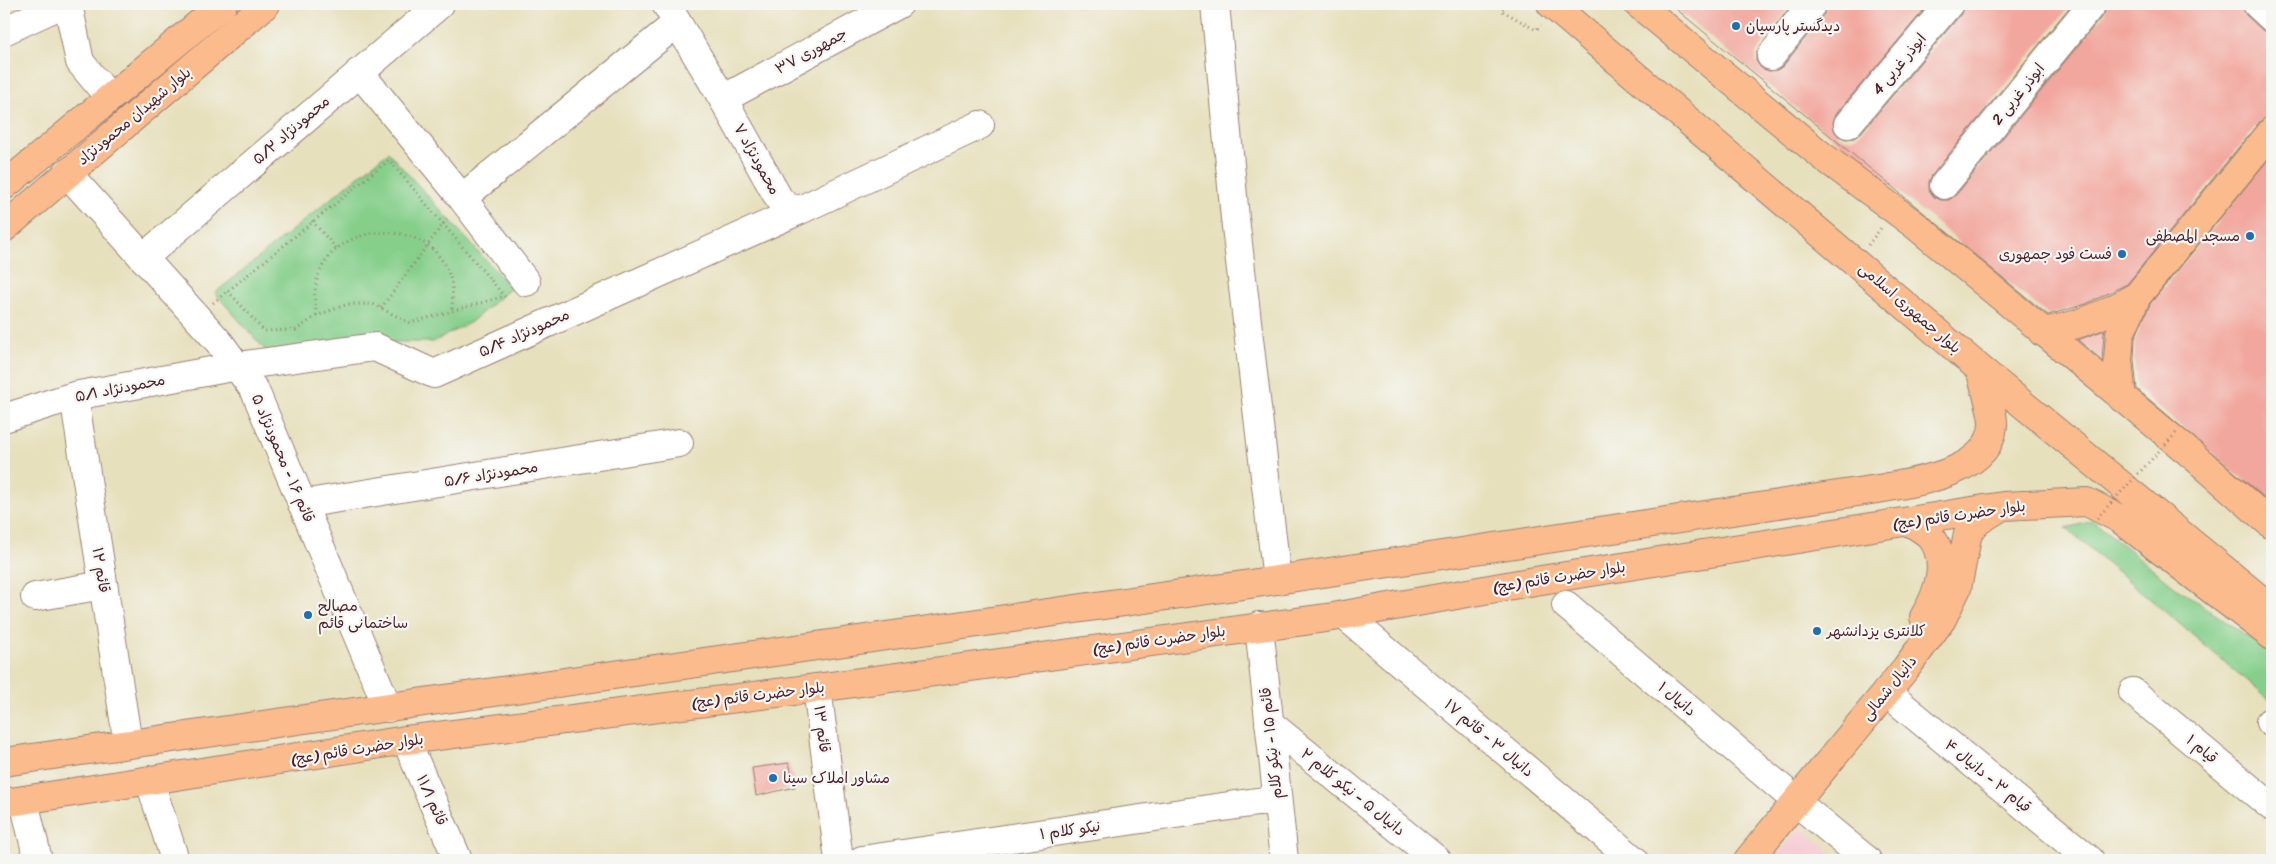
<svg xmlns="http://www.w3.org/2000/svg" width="2276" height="864" font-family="Sriracha,'Playpen Sans Arabic',sans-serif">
<rect width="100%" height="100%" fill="#f6f6f2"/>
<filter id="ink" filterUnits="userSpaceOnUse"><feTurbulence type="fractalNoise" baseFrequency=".02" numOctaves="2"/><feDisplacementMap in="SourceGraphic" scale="10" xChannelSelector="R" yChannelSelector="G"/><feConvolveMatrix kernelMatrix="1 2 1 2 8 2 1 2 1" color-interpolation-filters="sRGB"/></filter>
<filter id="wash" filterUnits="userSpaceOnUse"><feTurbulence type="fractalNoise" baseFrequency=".0096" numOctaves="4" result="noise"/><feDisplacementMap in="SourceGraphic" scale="20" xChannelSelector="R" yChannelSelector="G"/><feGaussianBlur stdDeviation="1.12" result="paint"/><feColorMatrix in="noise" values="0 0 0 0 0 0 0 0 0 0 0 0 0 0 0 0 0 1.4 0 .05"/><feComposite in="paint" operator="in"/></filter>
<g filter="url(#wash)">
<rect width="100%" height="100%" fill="#e7e0bd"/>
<path fill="#f6cfd6" d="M1800,827L1840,860H1772Z"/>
<path fill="#86cf8b" stroke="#68775b" d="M388,152L511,288L471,322L433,342H330L267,352L215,293Z
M2093,521L2177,588L2272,653V702L2066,528Z"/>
<g id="blocks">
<path fill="#f2a79e" d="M1670,4H1792L1756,53V61L1761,68L1769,71L1777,70L1783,66L1824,14L1827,4H1929L1836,114L1833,122L1834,130L1838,136L1846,139L1854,138L1860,134L1961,14L1964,4H2072L1932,175L1929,182V190L1934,197L1941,200H1949L1956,195L2104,14L2107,4H2242L2246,15L2262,30L2272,33V116L2260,121L2127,284L2086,304L2048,315Z
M2272,155V504L2137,389L2134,360L2135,338L2150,304Z
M2105,330L2104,333L2102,360L2078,340Z
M789,763L795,787L756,796L752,768Z"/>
</g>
</g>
<g filter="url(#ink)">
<use href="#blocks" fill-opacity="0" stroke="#988074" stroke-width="1"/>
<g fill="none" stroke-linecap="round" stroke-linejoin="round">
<defs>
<path id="minor" d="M68,4L80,62L109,97
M666,4L723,99L779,199L787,207L800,210L980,125
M1215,4L1235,218L1277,580
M2257,4L2272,18
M4,31L62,4
M1771,56L1812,4
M359,72L462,198L526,282
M723,99L899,4
M1848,124L1949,4
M67,173L219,342L255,391L388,708
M1944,185L2092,4
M462,198L677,23
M143,258L440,4
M74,396L128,744
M4,418L74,396L238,366L375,347L434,374L800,210
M302,504L679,443
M35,597L103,585
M1566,605L1787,793
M1344,615L1634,860
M1259,626L1284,860
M817,688L839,860
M1886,692L2090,860
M2133,692L2272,807
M2270,722L2272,723
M1269,723L1437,860
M406,740L458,860
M150,782L175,860
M24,801L38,860
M1796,802L1867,860
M862,860L1277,799"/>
<path id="major" d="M1551,4L1980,369L2272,609
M1638,4L1821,155L1915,225L2198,460L2272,525
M4,186L223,4
M4,228L266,4
M2042,332C2080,326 2104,315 2137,296
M2122,398L2118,360L2120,334L2137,296L2272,131
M1909,521C1916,526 1926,531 1931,537C1950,561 1938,594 1924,617
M4,762L1250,584L1884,488C1920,481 1990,472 1993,425C1994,413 1983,382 1980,369
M4,803L406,740L817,688L1333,617L1535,581L2003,506L2087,502L2120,519L2272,636
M1748,860L1906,668L1942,619L1957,588L1968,533L1978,521L1999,508"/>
</defs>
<use href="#minor" stroke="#988074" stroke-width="30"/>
<use href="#major" stroke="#988074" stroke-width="30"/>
<path stroke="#988074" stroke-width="3" stroke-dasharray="1 4" stroke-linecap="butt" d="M1506,4L1501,10L1536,30L1541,25
M312,221L337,249
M1868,245L1881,228
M228,291L264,331L296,330L316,316L348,304H373L410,323L505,296
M213,303L389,160L505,297
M381,308L449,216
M316,315C316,308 314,300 315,292C321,216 440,211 452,286C453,294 452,302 452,310"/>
<use href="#minor" stroke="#fff" stroke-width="28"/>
<use href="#major" stroke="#fbbb8d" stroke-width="28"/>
<path stroke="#988074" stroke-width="3" stroke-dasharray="1 4" stroke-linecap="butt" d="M2097,518L2177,432"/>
</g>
</g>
<g fill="#1f6fb2" stroke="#f6f6f2" stroke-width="2">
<circle cx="1736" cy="26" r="5"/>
<circle cx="2250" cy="236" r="5"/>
<circle cx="2122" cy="254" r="5"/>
<circle cx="308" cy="615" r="5"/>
<circle cx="1817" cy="631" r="5"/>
<circle cx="773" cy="778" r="5"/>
</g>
<g text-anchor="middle" stroke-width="4.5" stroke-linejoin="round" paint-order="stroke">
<g font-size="15" fill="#4a1f2b" stroke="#f6f6f2" text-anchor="start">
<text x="1746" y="31">دیدگستر پارسیان</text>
<text x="2240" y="241" text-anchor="end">مسجد المصطفی</text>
<text x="2112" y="259" text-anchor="end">فست فود جمهوری</text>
<text x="318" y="611">مصالح<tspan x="318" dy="17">ساختمانی قائم</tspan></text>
<text x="1827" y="636">کلانتری یزدانشهر</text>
<text x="783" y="783">مشاور املاک سینا</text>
</g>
<g font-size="15" fill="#4a1f2b" stroke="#f6f6f2">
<text transform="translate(811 51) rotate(-29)" y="5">جمهوری ۳۷</text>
<text transform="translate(1899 64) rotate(-50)" y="5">ابوذر غربی 4</text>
<text transform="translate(2018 94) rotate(-51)" y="5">ابوذر غربی 2</text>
<text transform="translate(134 116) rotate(-40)" y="5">بلوار شهیدان محمودنژاد</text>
<text transform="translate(291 130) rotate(-41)" y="5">محمودنژاد ۵/۲</text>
<text transform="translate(757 159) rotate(61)" y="5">محمودنژاد ۷</text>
<text transform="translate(1910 308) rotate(41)" y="5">بلوار جمهوری اسلامی</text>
<text transform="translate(524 333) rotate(-24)" y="5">محمودنژاد ۵/۴</text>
<text transform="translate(120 388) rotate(-11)" y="5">محمودنژاد ۵/۱</text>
<text transform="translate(283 458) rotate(67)" y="5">قائم ۱۶ - محمودنژاد ۵</text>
<text transform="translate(491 474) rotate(-9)" y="5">محمودنژاد ۵/۶</text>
<text transform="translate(1959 515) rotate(-8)" y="5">بلوار حضرت قائم (عج)</text>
<text transform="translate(101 570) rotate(81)" y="5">قائم ۱۲</text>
<text transform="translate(1559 577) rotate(-9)" y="5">بلوار حضرت قائم (عج)</text>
<text transform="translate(1159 640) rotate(-8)" y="5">بلوار حضرت قائم (عج)</text>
<text transform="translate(1889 688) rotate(-51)" y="5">دانیال شمالی</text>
<text transform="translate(758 695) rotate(-7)" y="5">بلوار حضرت قائم (عج)</text>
<text transform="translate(1677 699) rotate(40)" y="5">دانیال ۱</text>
<text transform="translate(822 729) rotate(83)" y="5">قائم ۱۳</text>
<text transform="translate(1489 738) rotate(40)" y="5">دانیال ۳ - قائم ۱۷</text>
<text transform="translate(1271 743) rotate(-96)" y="5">قائم ۱۵ - نیکو کلام</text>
<text transform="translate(357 749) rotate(-9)" y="5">بلوار حضرت قائم (عج)</text>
<text transform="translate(2202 749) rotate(40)" y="5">قیام ۱</text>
<text transform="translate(1988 776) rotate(39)" y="5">قیام ۳ - دانیال ۴</text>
<text transform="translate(1353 792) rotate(39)" y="5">دانیال ۵ - نیکو کلام ۲</text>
<text transform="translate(432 800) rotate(66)" y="5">قائم ۱۱/۱</text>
<text transform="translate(1070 830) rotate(-8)" y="5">نیکو کلام ۱</text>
</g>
</g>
<rect width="2276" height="864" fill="none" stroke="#f6f6f2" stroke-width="20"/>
</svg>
